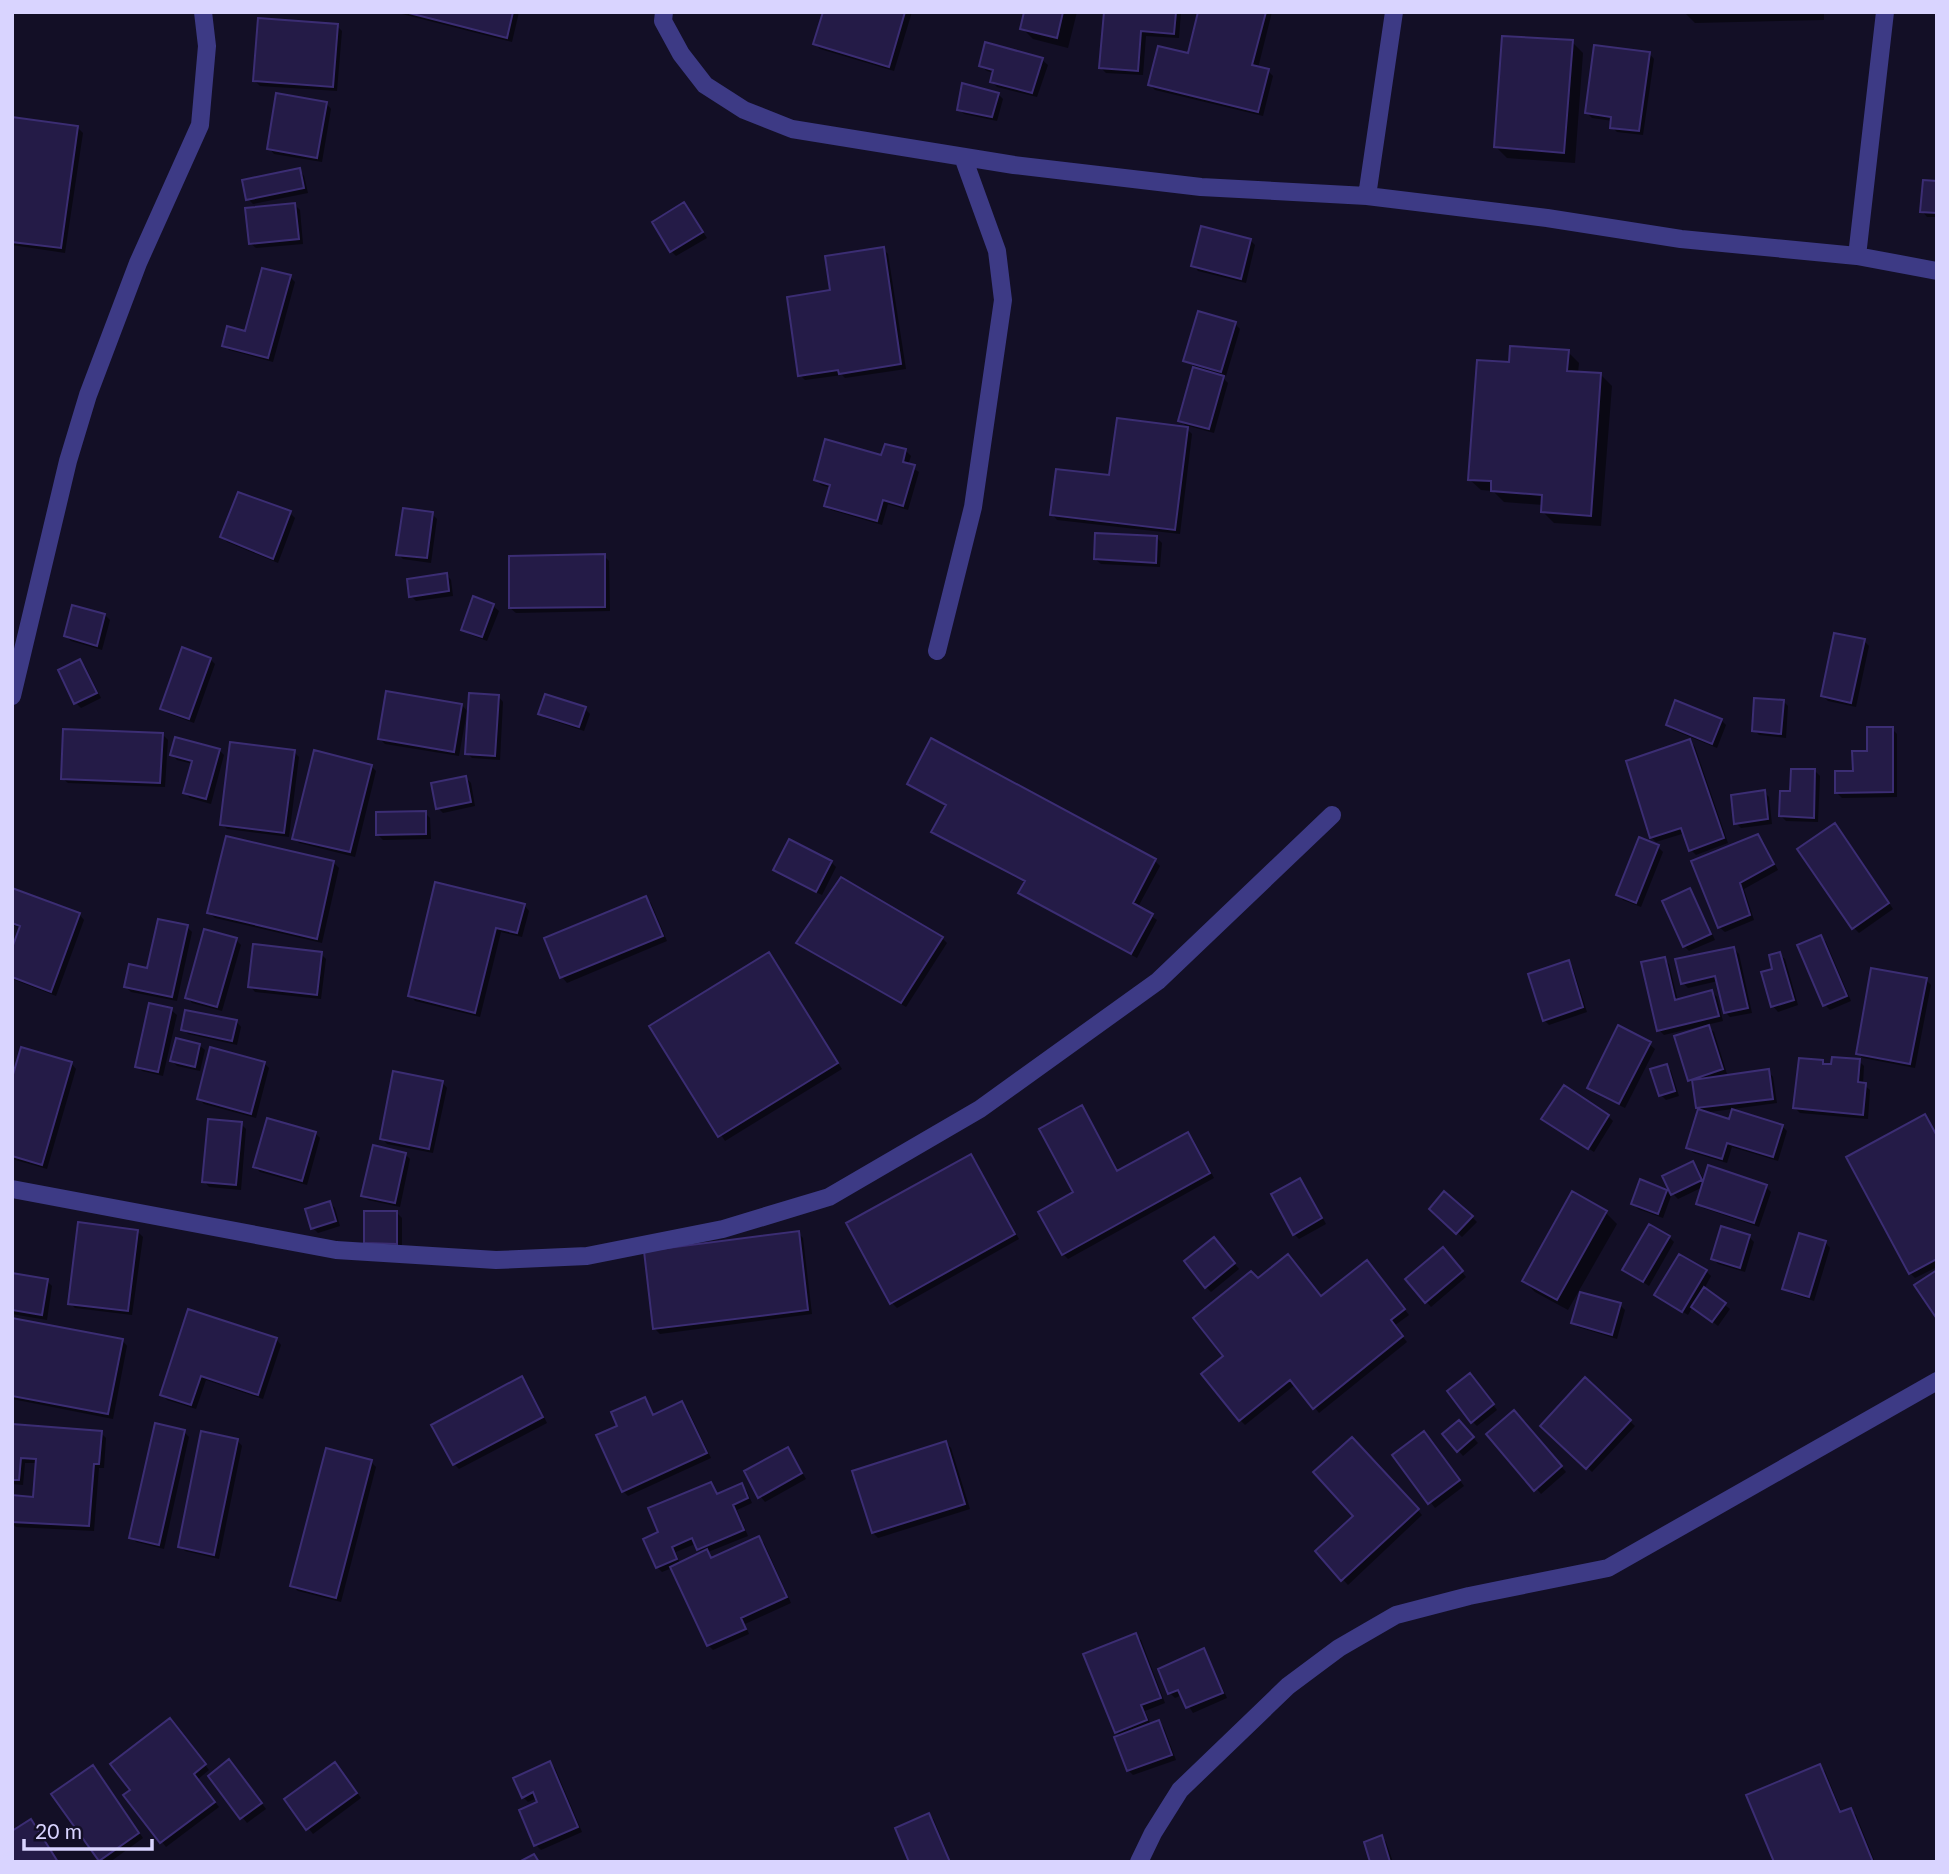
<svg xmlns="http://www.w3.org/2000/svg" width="1949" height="1874" font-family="Lato,sans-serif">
<rect width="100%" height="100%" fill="#130f26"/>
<path fill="#0007" fill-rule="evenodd" d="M394,12H519L512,42Z
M824,12H912L894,71L820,49L815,44Z
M1026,12H1077L1068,48L1033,39L1022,28Z
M1105,12H1181L1179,38L1146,36L1143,75L1106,73L1101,68Z
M1200,12H1272L1258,68L1268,71L1273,76L1263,116L1155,90L1150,85L1189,55Z
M1684,12H1824V20L1695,23Z
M337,26L342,31L337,91L260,86L255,81Z
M1572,42L1583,53L1575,163L1507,158L1496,147Z
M1649,53L1654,59L1643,135L1617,132L1612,127L1613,121L1592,118L1587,113Z
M1042,60L1048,65L1037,97L997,87L992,82L994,73L987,71L981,66Z
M998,94L1003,99L997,121L964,114L959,109Z
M326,103L331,109L322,162L274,154L269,148Z
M12,119L78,128L83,133L65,253L12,245Z
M299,170L304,176L308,193L253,204L248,199Z
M1937,183V217H1927L1922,211Z
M684,204L707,238L676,256L671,251Z
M295,205L300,210L303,244L256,248L250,243Z
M1250,240L1255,245L1246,283L1198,271L1193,265Z
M883,249L888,254L906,369L845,378L842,375L805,380L800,375L832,291Z
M290,277L295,282L273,362L229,350L224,345L247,333Z
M1235,324L1240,329L1226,376L1219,374L1228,383L1214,433L1185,425L1180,420L1195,367L1185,360Z
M1568,352L1579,363L1578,373L1601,375L1612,386L1601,526L1554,523L1543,512V505L1504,502L1493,491L1481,490L1469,479L1511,364Z
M1187,429L1192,434L1180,534L1057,520L1052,514Z
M906,451L911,456L908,465L919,472L908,510L888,504L882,525L831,510L826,505L831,488L821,485L816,480Z
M290,513L295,518L278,563L227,542L222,537Z
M432,514L437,519L431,563L403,559L398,554Z
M1157,538L1162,543L1160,567L1101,564L1095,559Z
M604,556L609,561L610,611L516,613L510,608Z
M446,574L451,580L453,596L416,601L411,596Z
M474,599L493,606L499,611L487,641L469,634L463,629Z
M105,615L110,620L102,650L71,641L66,636Z
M1864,641L1869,646L1856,707L1828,701L1823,696Z
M210,659L215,664L194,723L167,713L162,708Z
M80,661L85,666L101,698L81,708L76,703L60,671Z
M498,696L503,702L500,760L472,758L467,753Z
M1783,701L1788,706L1786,738L1759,735L1754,730Z
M462,705L467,711L459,756L385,744L380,739Z
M585,709L590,714L584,731L545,718L540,713Z
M1721,720L1726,725L1717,748L1673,730L1668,725Z
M1892,729L1897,734V797L1842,798L1837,793Z
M162,734L168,740L165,787L68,783L62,778Z
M932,740L1155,861L1160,866L1138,907L1157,920L1137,958L1026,898L1021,893L1026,883L939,836L934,831L947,807L909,784Z
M1690,741L1695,747L1728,843L1696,855L1691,850L1685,833L1656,842L1651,837Z
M219,750L224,755L211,804L190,798L185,793L193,764L177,760L172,755Z
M294,752L299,757L289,837L227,829L222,824Z
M371,766L376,771L355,857L299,843L294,838Z
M1815,771L1820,776L1818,822L1786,821L1781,816L1792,793Z
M466,778L471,783L475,806L443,813L438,808Z
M1764,792L1769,797L1772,824L1741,828L1736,823Z
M425,813L430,818L431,839L383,840L378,835Z
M1840,830L1893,909L1859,933L1854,928Z
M1758,836L1763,841L1778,870L1744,889L1754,920L1725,932L1719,927Z
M227,838L334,863L339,868L322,943L215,918L209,913Z
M1658,847L1663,852L1641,907L1623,900L1618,895Z
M831,862L836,867L822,895L780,875L775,870Z
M12,890L79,914L84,920L56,996L12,979V953L21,928L12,925Z
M1689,890L1694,895L1715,940L1689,951L1684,946Z
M645,898L651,903L667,941L567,983L562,977L546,939Z
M524,905L529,911L522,937L501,932L480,1017L415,1001L410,995Z
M187,927L192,932L177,1001L131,992L126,987L148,970Z
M1821,937L1826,942L1851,1001L1830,1010L1825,1005Z
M942,938L947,943L906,1007L798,942Z
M236,940L241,945L222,1011L192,1003L187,997Z
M1734,949L1739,954L1752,1013L1730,1017L1725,1012L1718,981L1688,988L1683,983Z
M321,954L326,959L321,999L255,992L250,986Z
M768,954L842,1069L725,1141L651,1027Z
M1779,954L1785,959L1798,1005L1778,1012L1773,1006L1775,970Z
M1664,959L1669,964L1678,1001L1712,992L1717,997L1723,1021L1706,1025L1714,1032L1727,1074L1719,1076L1768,1071L1773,1077L1777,1103L1703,1113L1730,1121L1782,1126L1787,1131L1778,1161L1732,1147L1727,1163L1694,1153L1688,1148L1699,1110L1694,1085L1689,1080L1707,1027L1706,1025L1664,1035L1659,1030Z
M1568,962L1573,968L1587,1012L1549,1025L1544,1020Z
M1926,980L1931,985L1915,1068L1863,1058L1857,1053Z
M171,1010L177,1015L163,1076L142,1071L137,1066Z
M236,1021L241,1027L237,1045L188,1034L183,1029Z
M1649,1044L1655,1049L1625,1108L1594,1093L1589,1088Z
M199,1045L205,1050L200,1071L177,1066L172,1061Z
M1859,1061L1864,1066L1863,1084L1870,1090L1868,1119L1800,1113L1795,1108L1822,1062L1826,1066Z
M71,1063L76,1069L47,1169L12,1159V1084Z
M264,1063L269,1068L256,1118L204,1104L199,1099Z
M1666,1066L1671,1071L1679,1096L1666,1100L1661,1095Z
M442,1082L447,1088L433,1153L387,1144L382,1138Z
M1081,1108L1087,1113L1119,1172L1188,1134L1193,1139L1214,1178L1068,1259L1063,1254L1075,1193Z
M1608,1116L1613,1121L1594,1152L1544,1119Z
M1925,1117L1937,1134V1267L1915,1278L1910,1273Z
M241,1124L246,1129L241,1190L209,1187L204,1181Z
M315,1133L320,1138L307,1185L260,1172L255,1167Z
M405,1154L410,1159L400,1207L368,1200L363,1195Z
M971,1156L976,1161L1019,1239L897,1308L892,1303Z
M1693,1163L1698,1168L1705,1182L1766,1187L1771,1192L1759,1227L1703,1208L1698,1203L1703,1187L1678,1199L1673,1194Z
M1300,1180L1305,1185L1326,1224L1299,1239L1294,1234Z
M1666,1191L1671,1196L1663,1218L1638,1209L1633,1203Z
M1573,1193L1606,1213L1617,1224L1568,1310L1535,1292L1524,1281Z
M330,1203L335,1208L340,1226L318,1233L313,1228Z
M1432,1209L1472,1217L1477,1222L1462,1237Z
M397,1213L402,1218V1248H371L366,1242Z
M138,1232L143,1237L132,1315L75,1308L70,1303Z
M798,1233L803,1238L812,1314L660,1334L655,1329Z
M1669,1237L1674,1242L1649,1286L1624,1269Z
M1749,1237L1754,1242L1745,1272L1718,1264L1713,1259Z
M1825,1242L1830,1248L1814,1301L1790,1293L1784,1288Z
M1219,1245L1239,1269L1211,1292L1206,1287Z
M1448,1255L1466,1277L1431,1307L1407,1280Z
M1371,1267L1409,1315L1394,1326L1407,1342L1319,1413L1296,1384L1245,1425L1240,1420L1226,1356Z
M1706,1271L1711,1276L1704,1289L1730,1309L1718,1326L1693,1306L1688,1315L1657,1295Z
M12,1275L47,1281L52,1286L47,1320L12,1314Z
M1620,1305L1625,1310L1617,1339L1578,1327L1572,1322Z
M12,1320L122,1340L127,1346L113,1419L12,1399Z
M276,1339L281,1345L263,1399L206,1380L196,1409L167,1400L162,1394Z
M522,1378L527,1383L547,1423L459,1469L454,1464L434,1426Z
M1585,1380L1635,1426L1592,1472L1543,1426Z
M1475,1381L1497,1410L1477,1426L1472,1421Z
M644,1399L655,1416L682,1403L687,1408L711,1458L628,1496L623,1491L619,1427Z
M1519,1417L1566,1472L1541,1494L1489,1434Z
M1459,1422L1478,1443L1463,1456L1445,1435Z
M12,1426L101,1433L106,1438L104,1468H99L94,1531L16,1527L12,1523V1509L35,1499L38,1463H25L23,1485L12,1484Z
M184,1432L189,1437L164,1549L136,1542L131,1537Z
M1352,1439L1422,1515L1348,1585L1318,1552L1356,1516Z
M1429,1439L1464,1486L1435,1508L1395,1456Z
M237,1440L242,1446L219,1559L185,1551L180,1546Z
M946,1443L951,1448L970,1509L878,1538L873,1533Z
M788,1449L806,1479L765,1502L760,1496Z
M371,1462L376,1467L341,1602L298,1591L292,1586Z
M711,1484L719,1495L742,1485L747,1491L752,1503L737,1510L748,1536L708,1552L713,1559L758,1538L764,1543L791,1603L745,1624L749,1634L713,1650L708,1645L672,1568L662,1572L657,1567L661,1533ZM695,1544L702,1553L680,1564L676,1552Z
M1135,1635L1141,1640L1165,1703L1145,1711L1151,1725L1159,1722L1164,1728L1176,1760L1133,1775L1128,1770L1121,1736L1116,1732Z
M1203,1651L1208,1656L1227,1698L1193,1713L1182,1695L1175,1698L1170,1693L1160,1670Z
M175,1725L209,1770L197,1780L219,1807L166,1847L125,1795L132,1790Z
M550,1763L555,1768L582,1832L541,1850L536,1845L539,1802L537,1798L528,1802L523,1797L515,1779Z
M1819,1766L1825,1771L1842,1813L1851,1810L1856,1815L1875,1862H1776Z
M234,1767L266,1809L247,1823L210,1777Z
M340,1769L361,1798L313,1834L286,1799Z
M98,1772L143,1838L110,1862L101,1860L54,1795Z
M929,1815L934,1820L951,1862H911Z
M1381,1837L1386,1842L1393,1862H1372Z"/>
<path fill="#241b47" stroke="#3b2d73" stroke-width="2" d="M405,12H513L507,38Z
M823,12H905L889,67L813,44Z
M1024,12H1063L1057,38L1020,29Z
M1104,12H1176L1174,34L1141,31L1138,71L1099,68Z
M1198,12H1266L1252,65L1269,69L1258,112L1148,85L1158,46L1188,53Z
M258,18L338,24L333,87L253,81Z
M1502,36L1573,40L1564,153L1494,147Z
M985,42L1043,58L1032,93L990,82L993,70L979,66Z
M1594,45L1650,52L1639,131L1610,128L1611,117L1585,113Z
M962,83L999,93L992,117L957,110Z
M276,93L327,102L317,158L267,149Z
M12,117L78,126L61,248L12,242Z
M300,168L304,188L246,200L242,180Z
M1923,180L1937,181V213L1920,212Z
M684,202L703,232L670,252L652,222Z
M295,203L299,239L249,244L245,208Z
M1201,226L1251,239L1241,279L1191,266Z
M884,247L901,364L839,374L838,370L798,376L787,297L830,290L825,256Z
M262,268L291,275L268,358L222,346L227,326L245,331Z
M1198,311L1236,322L1221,372L1183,361Z
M1510,346L1569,350L1567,371L1601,373L1591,516L1541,512L1542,495L1491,491V481L1468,480L1477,360L1509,362Z
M1193,367L1224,376L1209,429L1178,421Z
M1117,418L1188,427L1175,530L1050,515L1056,469L1109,475Z
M825,439L881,455L885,444L906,449L903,462L915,465L903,506L883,500L877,521L824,506L830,485L814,480Z
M238,492L291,511L273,559L220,537Z
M403,508L433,512L427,558L396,555Z
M1095,533L1157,536L1156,563L1094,559Z
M605,554V607L509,608V556Z
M447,573L449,591L409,597L407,579Z
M473,596L494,604L482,637L461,630Z
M72,605L105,614L97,646L64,636Z
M1834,633L1865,639L1851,703L1821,696Z
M182,647L211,658L189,719L160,709Z
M80,659L97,693L74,704L58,670Z
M386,691L462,704L454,752L378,739Z
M469,693L499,695L495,756L465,754Z
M545,694L586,707L579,727L538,714Z
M1754,698L1784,700L1781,734L1752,731Z
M1675,700L1722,719L1712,744L1666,725Z
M1867,727H1893V792L1835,793V771H1853L1852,751H1867Z
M63,729L163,733L160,783L61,779Z
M175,737L220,749L206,799L183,793L192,761L170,755Z
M931,738L1156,859L1133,903L1153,914L1131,954L1018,893L1025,881L931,832L946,805L907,784Z
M1690,739L1724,838L1689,851L1681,828L1650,838L1626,761Z
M230,742L295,750L284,833L220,825Z
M314,750L372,765L350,852L292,839Z
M1791,769H1815L1814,818L1779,816L1780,791H1790Z
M466,776L471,802L436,809L431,783Z
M1765,790L1768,819L1734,824L1731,795Z
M426,811V834L376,835V812Z
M1835,823L1889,903L1852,929L1797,849Z
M1758,834L1774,864L1740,883L1750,915L1718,928L1691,861Z
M226,836L334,861L317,939L207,913Z
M1639,837L1659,845L1636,903L1616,895Z
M789,839L832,861L816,892L773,870Z
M841,877L943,937L901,1003L796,943Z
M435,882L525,904L517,933L496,928L475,1013L408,996Z
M12,888L80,913L51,992L12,977V948L20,926L12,923Z
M1690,888L1711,934L1683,947L1662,901Z
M646,896L663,936L560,978L544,938Z
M158,919L188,925L172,997L124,987L129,964L147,968Z
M204,929L237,938L217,1007L185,998Z
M1821,935L1847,996L1823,1006L1797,945Z
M253,944L322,952L317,995L248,987Z
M1734,947L1748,1008L1724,1013L1715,976L1681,984L1675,959Z
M769,952L838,1063L718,1137L649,1026Z
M1780,952L1794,1000L1771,1007L1761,972L1772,969L1769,955Z
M1665,957L1675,1000L1712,990L1719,1016L1657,1031L1641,962Z
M1569,960L1583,1007L1543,1021L1528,974Z
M1871,968L1927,978L1910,1064L1856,1054Z
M149,1003L172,1008L158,1072L135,1067Z
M185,1010L237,1020L232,1041L181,1030Z
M1618,1025L1651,1042L1619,1104L1587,1088Z
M1709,1025L1723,1069L1688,1081L1674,1036Z
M176,1038L200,1044L195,1067L170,1061Z
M21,1047L72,1062L42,1165L12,1156V1078Z
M210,1047L265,1062L251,1114L197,1099Z
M1832,1057L1860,1059L1858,1082L1866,1083L1863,1115L1793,1108L1799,1058L1823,1060V1064H1831Z
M1667,1064L1675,1091L1659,1096L1650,1069Z
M1769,1069L1773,1099L1696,1108L1692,1080Z
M393,1071L443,1081L429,1149L380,1139Z
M1564,1085L1609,1115L1588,1149L1541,1119Z
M1082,1105L1117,1171L1188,1132L1210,1173L1062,1255L1038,1212L1073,1192L1039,1129Z
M1698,1109L1729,1119L1732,1109L1783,1125L1773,1157L1727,1143L1722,1159L1686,1148Z
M1925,1114L1937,1136V1259L1909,1274L1846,1157Z
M267,1118L316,1132L302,1181L253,1167Z
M208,1119L242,1122L236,1185L202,1182Z
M373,1145L406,1153L395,1203L361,1196Z
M971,1154L1015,1234L890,1304L846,1223Z
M1693,1161L1702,1180L1671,1195L1662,1176Z
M1708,1165L1767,1185L1754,1223L1696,1204Z
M1300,1178L1322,1218L1293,1235L1271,1194Z
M1640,1179L1667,1190L1658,1214L1631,1204Z
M1444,1191L1473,1216L1456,1234L1429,1209Z
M1572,1191L1607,1211L1557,1300L1522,1281Z
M330,1201L336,1221L311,1229L305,1209Z
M364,1211H397V1244L364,1243Z
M78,1222L138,1230L128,1311L68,1304Z
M78,1222L138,1230L128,1311L68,1304Z
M1649,1224L1670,1236L1643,1282L1622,1270Z
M1721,1226L1750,1235L1740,1268L1711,1259Z
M799,1231L808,1310L653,1329L644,1251Z
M1799,1233L1826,1241L1809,1297L1782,1289Z
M1214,1237L1235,1263L1205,1288L1184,1261Z
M1443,1247L1463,1271L1425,1303L1405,1279Z
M1288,1254L1321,1296L1367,1260L1405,1309L1391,1320L1403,1336L1313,1409L1290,1380L1239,1421L1201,1374L1223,1356L1193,1318L1251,1271L1258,1278Z
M1679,1254L1707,1270L1682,1312L1654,1295Z
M1937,1270V1319L1914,1285Z
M12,1273L48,1279L42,1315L12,1310Z
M12,1273L48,1279L42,1315L12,1310Z
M1704,1287L1726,1303L1712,1322L1691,1307Z
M1580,1292L1621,1303L1612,1335L1571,1323Z
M188,1309L277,1338L258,1395L201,1376L191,1405L160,1395Z
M188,1309L277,1338L258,1395L201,1376L191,1405L160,1395Z
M12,1318L123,1339L108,1414L12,1396Z
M1470,1373L1494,1404L1471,1423L1447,1391Z
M522,1376L543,1417L453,1465L431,1425Z
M1585,1377L1631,1420L1586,1469L1540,1426Z
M645,1397L653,1415L682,1401L707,1453L622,1492L596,1435L617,1426L611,1412Z
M1514,1410L1562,1466L1534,1491L1486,1434Z
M1459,1420L1474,1437L1457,1452L1442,1434Z
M155,1423L185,1430L159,1545L129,1538Z
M12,1424L102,1431L99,1464H94L89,1526L12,1522V1495L33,1497L36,1459L21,1458L19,1480H12Z
M201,1431L238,1439L214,1555L178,1547Z
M1424,1431L1460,1480L1428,1504L1392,1455Z
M1352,1437L1419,1509L1341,1581L1315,1551L1353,1516L1313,1472Z
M946,1441L965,1504L872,1533L852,1471Z
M788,1447L802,1473L758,1498L744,1471Z
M326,1448L372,1460L336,1598L290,1586Z
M711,1482L717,1494L742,1483L748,1498L733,1505L744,1530L697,1550L692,1538L672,1547L677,1559L656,1568L643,1539L658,1532L648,1508Z
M759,1536L787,1597L741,1618L746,1629L707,1646L670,1567L707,1549L711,1558Z
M1136,1633L1161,1698L1141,1705L1147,1720L1115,1733L1083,1654Z
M1204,1648L1223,1693L1186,1708L1178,1690L1168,1694L1158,1669Z
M170,1718L206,1764L194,1774L215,1802L160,1843L123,1795L130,1790L110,1764Z
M1159,1720L1172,1755L1127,1771L1114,1737Z
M229,1759L262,1803L240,1819L208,1776Z
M550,1761L578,1827L534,1846L519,1810L537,1802L533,1792L522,1798L513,1778Z
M335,1762L357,1793L306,1830L284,1799Z
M1820,1764L1840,1812L1851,1808L1873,1862H1774L1746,1795Z
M93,1765L139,1833L99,1861L51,1794Z
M929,1813L950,1862H909L895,1828Z
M929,1813L950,1862H909L895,1828Z
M31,1819L58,1862H12V1831Z
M1382,1835L1390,1862H1370L1364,1842Z
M534,1854L539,1862H519Z"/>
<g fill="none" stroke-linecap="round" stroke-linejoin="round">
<path stroke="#3d3a85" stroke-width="18" d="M664,12L663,21L681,54L705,85L744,110L792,129L1014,165L1201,187L1367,196L1547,218L1681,239L1857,256L1937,271
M1367,196L1394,12
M1857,256L1885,12
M937,651L973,507L1003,300L997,251L963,157
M12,696L68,461L88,395L138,263L200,125L207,46L203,12
M12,1189L336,1250L496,1260L587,1256L723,1229L829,1197L980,1109L1158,981L1332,815
M1139,1862L1153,1833L1180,1790L1288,1686L1339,1648L1396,1615L1469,1596L1608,1568L1937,1381"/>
</g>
<rect width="1949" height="1874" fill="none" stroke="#d9d4ff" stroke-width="28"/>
<path d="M24 1839v10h128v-10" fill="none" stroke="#d9d4ff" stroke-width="3.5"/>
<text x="35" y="1839" font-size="21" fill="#d9d4ff" stroke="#130f26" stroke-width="5" paint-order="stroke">20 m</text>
</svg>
